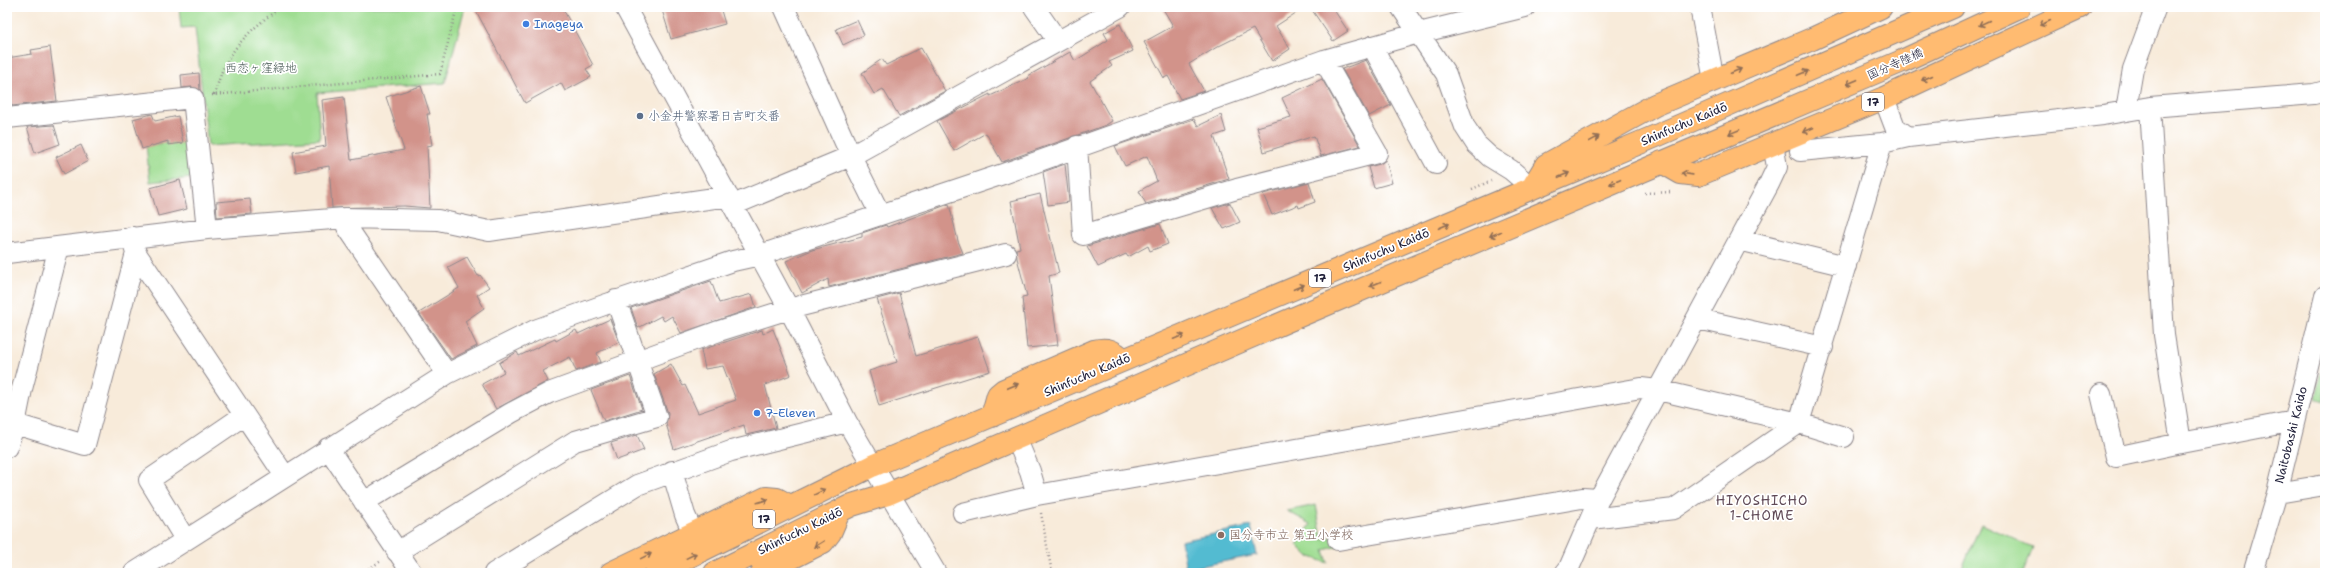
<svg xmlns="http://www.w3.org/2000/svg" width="2332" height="580" font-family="'Shantell Sans','Klee One',sans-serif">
<rect width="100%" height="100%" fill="#fff"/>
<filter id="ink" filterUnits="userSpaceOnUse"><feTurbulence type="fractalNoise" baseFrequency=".025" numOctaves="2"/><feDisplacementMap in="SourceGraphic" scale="8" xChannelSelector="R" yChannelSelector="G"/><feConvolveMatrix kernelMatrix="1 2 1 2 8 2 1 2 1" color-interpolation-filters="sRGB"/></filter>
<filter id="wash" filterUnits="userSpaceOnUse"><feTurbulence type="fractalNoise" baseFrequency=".012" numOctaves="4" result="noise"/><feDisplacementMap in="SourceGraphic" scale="16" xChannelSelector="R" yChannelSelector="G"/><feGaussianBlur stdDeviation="0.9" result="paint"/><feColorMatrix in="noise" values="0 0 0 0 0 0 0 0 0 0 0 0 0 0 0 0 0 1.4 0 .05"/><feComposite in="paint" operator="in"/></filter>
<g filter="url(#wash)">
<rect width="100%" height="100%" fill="#f8ebda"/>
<path fill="#9fdd92" stroke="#608066" d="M179,7H465L445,83L317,93L320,139L208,146L195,27L181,28Z
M189,141L193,178L150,182L146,145Z
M2325,359V401L2316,398Z
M1316,505L1322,539L1337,536L1339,546L1324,550L1328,563L1308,556L1297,545L1311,524L1287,511Z
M1981,524L2033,548L2023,573H1960Z"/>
<path fill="#53bbd1" stroke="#3a6e86" d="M1251,526L1257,555L1186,569L1181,541Z"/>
<g id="blocks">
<path fill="#d2938a" d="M474,7H562L593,65L586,69L591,77L565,91L561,83L525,103Z
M673,7H720L725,24L671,39L662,10Z
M1162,7H1305L1276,26L1290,49L1272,61L1253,29L1217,47L1189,64L1204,91L1180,99L1168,76L1164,78L1144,42L1173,26Z
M1310,7H1332L1348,31L1333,41Z
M857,20L864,35L843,45L836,29Z
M1120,24L1133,51L1109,62L1112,66L1090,81L1112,121L1106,125L1002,162L986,133L954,151L937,121L990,94V96L1029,78L1028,76L1070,52L1075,61L1108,40L1104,33Z
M50,47L57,101L12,106L7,90L9,89L7,58L32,54L31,50Z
M921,48L945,91L899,116L883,89L874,94L862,73L882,59L886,65Z
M1366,60L1391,105L1369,116L1342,69Z
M199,73L200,90L192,87L182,88L181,75Z
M1322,79L1360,146L1321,156L1314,136L1264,152L1257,127L1291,117L1282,98Z
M421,86L430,114H427L432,145L427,146L430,208L404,206L332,208L329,166L296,172L293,152L326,146L322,100L344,97L351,160L404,150L386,97Z
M152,114L155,121L178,116L183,143L168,145V141L142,149L133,119Z
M1221,115L1226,132L1214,136L1229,179L1146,204L1139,191L1157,181L1147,156L1125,166L1115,146L1194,119L1198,126Z
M54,125L60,144L35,153L27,127Z
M81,145L88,161L64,174L56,157Z
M1386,160L1392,183L1374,188L1368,167L1380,164Z
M1065,164L1069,202L1048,205L1043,172Z
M180,180L187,209L158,216L150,188Z
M1309,182L1315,202L1299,208L1298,205L1272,215L1263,194Z
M1040,194L1059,273L1049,276L1058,345L1027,348L1022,297L1027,296L1017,258L1016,249L1020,248L1011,201Z
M250,199L252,214L217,217L216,202Z
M1230,203L1240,222L1224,229L1212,208Z
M949,204L958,241L963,253L829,287L828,279L802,293L786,261L812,250L862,237V233L886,225L887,227Z
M1160,224L1168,244L1150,251L1148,246L1128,257L1126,254L1098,267L1087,246Z
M467,257L478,276L480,275L489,287L477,295L484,308L465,321L477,346L451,359L419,313L459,288L448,267Z
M711,281L719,303L752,294L756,307L681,333L672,316L664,321L661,316L638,328L631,308Z
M899,293L916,356L978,337L990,371L879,406L869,371L897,362L877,299Z
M610,319L619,342L597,353L601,362L576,371L570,357L543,371L548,381L496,409L482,384L504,372L499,363L517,352L519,356L555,339L556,341L576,330L578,334Z
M773,329L791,375L765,385L776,428L746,435L744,425L674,449L666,424L668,413L654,374L671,364L683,386L685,385L698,413L736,400L723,366L705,369L701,350L762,330L763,334Z
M630,376L642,409L604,421L591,390Z
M637,435L644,450L617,460L611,443Z"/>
</g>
</g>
<g filter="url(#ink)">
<use href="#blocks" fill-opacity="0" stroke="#8d868a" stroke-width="1"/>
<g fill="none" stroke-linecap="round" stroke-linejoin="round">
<defs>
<path id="minor" d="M625,7L789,309L847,422L936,573
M784,7L851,156L880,214
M1034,7L1057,40
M1401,7L1446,74L1465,127L1476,144L1490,157L1511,170L1532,188
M1700,7L1714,80
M1372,46L1436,164
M1884,98L1895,127L1908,137
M2150,107L2164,335L2181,443L2294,421
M2126,110L2133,69L2156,7
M7,118L193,98L207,229
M1077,146L1083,235L1237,189L1377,153L1324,60
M1800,151L1882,143L1908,137L2103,115L2150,107L2314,94L2325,91
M733,205L851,156L1120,7
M345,218L347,227L447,374
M131,237L136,253L285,476
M1739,240L1846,266
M7,253L207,229L345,218L438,220L489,231L728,196
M1698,319L1823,347
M2101,394L2116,457L2181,443
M15,424L85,445L136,253
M1016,438L1030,471L1037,495
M7,447L15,424L22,389L59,247
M328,448L412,573
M672,471L685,515L693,533
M2277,493L2325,485
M364,502L511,413L549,393L719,331L789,309L1006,254
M963,513L1037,495L1641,388L1658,390L1799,423L1844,437
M1591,519L1674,509L1799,423L1882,143
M185,539L149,480L243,416
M1338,540L1582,498L1599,499
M397,552L575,441L657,417L616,300
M134,573L447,374L535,330L604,305L733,261L760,255L1003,174L1324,60L1419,33L1525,7
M494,573L637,485L731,451L847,422
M1565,573L1569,568L1599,499L1769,184L1777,167L1773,144
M2253,573L2277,493L2325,296"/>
<path id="major" d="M1662,162L1681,173L1698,175L1884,98L2080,7
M1532,188L1546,165L1655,105L1812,39L1881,7
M992,416L998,395L1004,390L1094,351C1107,348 1113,350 1124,360
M611,573L766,498L777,499L790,506
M656,573L872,466L1656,136L1953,7
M715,573L852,505L888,494L1285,322L1900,62L2019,7
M762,573L823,542L830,533L839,512"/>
</defs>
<use href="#minor" stroke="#8d868a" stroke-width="22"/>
<use href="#major" stroke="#8d868a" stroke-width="24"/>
<path stroke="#8d868a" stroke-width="2.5" stroke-dasharray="1 3" stroke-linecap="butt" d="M212,95L440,74L457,7
M214,95C218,85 220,74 225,65C237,41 260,22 281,7
M1472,189L1491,181
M1645,193L1673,192
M1041,513L1052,573
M362,573L381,561"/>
<use href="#minor" stroke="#fff" stroke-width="20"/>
<use href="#major" stroke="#ffbb71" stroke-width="22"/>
</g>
<defs><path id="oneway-shaft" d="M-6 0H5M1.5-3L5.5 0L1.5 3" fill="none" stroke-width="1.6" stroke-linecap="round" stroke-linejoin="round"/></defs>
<g stroke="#906e56">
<use href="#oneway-shaft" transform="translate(1984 23) rotate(155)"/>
<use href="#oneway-shaft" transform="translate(2045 23) rotate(155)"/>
<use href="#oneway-shaft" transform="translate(1736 71) rotate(-23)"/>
<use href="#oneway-shaft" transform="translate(1803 73) rotate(-23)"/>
<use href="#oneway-shaft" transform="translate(1927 78) rotate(156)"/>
<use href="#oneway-shaft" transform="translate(1852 82) rotate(157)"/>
<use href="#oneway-shaft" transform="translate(1808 130) rotate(157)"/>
<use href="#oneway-shaft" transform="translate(1734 132) rotate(158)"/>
<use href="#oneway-shaft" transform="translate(1594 139) rotate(-29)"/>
<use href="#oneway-shaft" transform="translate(1687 174) rotate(-171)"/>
<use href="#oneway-shaft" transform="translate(1564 175) rotate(-23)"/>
<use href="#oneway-shaft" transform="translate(1615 182) rotate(157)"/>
<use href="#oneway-shaft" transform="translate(1444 226) rotate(-23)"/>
<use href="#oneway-shaft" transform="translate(1495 234) rotate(157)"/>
<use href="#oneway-shaft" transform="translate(1375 284) rotate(157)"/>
<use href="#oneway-shaft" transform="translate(1299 287) rotate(-23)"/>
<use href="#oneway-shaft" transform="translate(1179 337) rotate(-22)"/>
<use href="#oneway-shaft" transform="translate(1013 386) rotate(-23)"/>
<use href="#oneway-shaft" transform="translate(820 492) rotate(-26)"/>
<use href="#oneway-shaft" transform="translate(763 501) rotate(-17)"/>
<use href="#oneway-shaft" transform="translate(819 544) rotate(149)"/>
<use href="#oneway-shaft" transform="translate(646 556) rotate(-26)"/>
<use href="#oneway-shaft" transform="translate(691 556) rotate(-26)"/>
</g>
</g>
<g fill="#3f7fe0" stroke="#fff" stroke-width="1.5">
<circle cx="526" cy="24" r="4"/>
<circle cx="757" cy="413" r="4"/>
</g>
<circle fill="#5c6f8a" stroke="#fff" stroke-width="1.5" cx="640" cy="116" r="4"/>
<circle fill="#8d6e63" stroke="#fff" stroke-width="1.5" cx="1221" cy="535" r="4"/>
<g text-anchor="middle" stroke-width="3.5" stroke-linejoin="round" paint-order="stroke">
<g fill="#fff" stroke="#646476" stroke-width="1">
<rect x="1862" y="93" width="22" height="18" rx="3"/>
<rect x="1309" y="269" width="22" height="18" rx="3"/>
<rect x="753" y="510" width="22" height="18" rx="3"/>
</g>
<g font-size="11" font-weight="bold" fill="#22223b">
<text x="1873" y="106">17</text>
<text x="1320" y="282">17</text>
<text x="764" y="523">17</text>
</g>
<g font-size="12" fill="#366cbe" stroke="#fff" text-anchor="start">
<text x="534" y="28">Inageya</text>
<text x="765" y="417">7-Eleven</text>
</g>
<g font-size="12" fill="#22223b" stroke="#fff">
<text transform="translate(1895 64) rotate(-24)" y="4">国分寺陸橋</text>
<text transform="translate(1684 124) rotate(-23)" y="4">Shinfuchu Kaidō</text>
<text transform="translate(1386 250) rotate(-23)" y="4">Shinfuchu Kaidō</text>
<text transform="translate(1087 375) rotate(-23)" y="4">Shinfuchu Kaidō</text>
<text transform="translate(2291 435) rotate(-76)" y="4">Naitobashi Kaido</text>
<text transform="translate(800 531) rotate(-26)" y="4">Shinfuchu Kaidō</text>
</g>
<g font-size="12" fill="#485a55" stroke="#fff">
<text x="261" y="72">西恋ヶ窪緑地</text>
</g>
<g font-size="12" fill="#4e5e75" stroke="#fff" text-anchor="start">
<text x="648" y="120">小金井警察署日吉町交番</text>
</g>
<g font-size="12" fill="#785e54" stroke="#fff" text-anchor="start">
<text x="1229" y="539">国分寺市立 第五小学校</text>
</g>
<g font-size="13" letter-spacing="1" fill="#604a57" stroke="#fff">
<text x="1762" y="505">HIYOSHICHO<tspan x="1762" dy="15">1-CHOME</tspan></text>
</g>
</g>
<rect width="2332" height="580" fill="none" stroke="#fff" stroke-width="24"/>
</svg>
